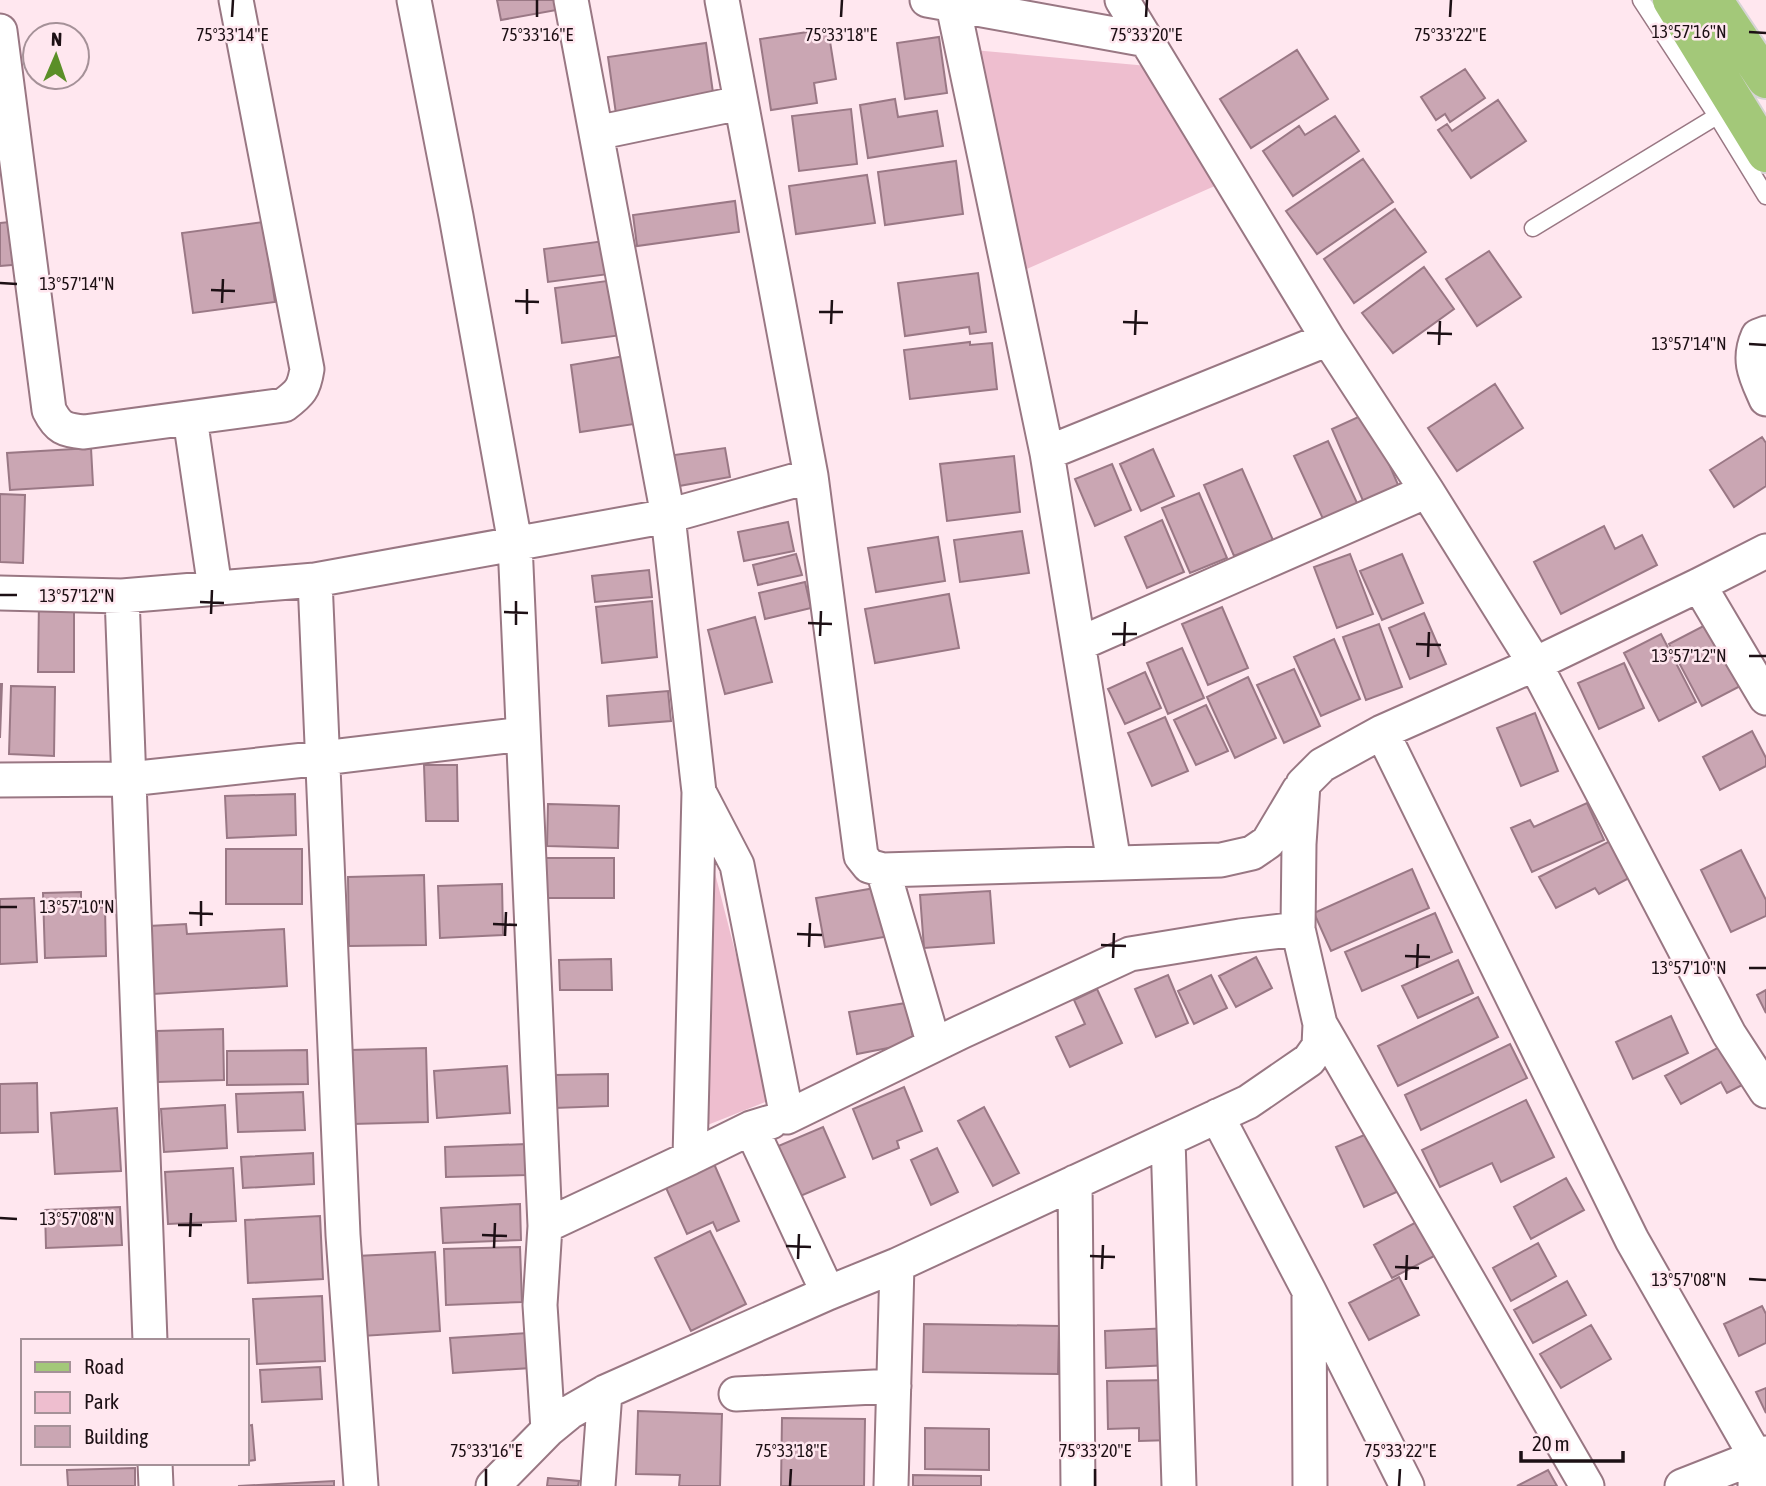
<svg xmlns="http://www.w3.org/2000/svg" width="1766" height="1486" font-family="'Asap Condensed',sans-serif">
<rect width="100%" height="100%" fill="#ffe7ef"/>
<path fill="#eebecf" d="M973,50L1148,66L1217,185L1020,272Z
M708,846L773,1099L705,1126Z"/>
<path fill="#caa6b3" stroke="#9a7885" stroke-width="2" d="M497,0H560L562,9L501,20Z
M828,29L836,79L814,83L817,103L771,110L760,39Z
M939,37L947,93L905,99L897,43Z
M706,43L715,107L617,121L608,57Z
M1297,50L1328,99L1251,148L1220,99Z
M1465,69L1485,98L1450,122L1445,114L1436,120L1421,97Z
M895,99L898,117L937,111L943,146L868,158L860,105Z
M1498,100L1526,141L1471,178L1438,130L1447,124L1452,131Z
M851,109L857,164L799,171L792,116Z
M1335,116L1359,151L1293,196L1263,151L1299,126L1305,135Z
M1363,159L1393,202L1317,254L1286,211Z
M956,161L963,214L885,225L878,172Z
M867,175L875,223L796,234L789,186Z
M735,201L739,232L637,246L633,215Z
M1395,209L1426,252L1354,303L1324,259Z
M19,221L24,264L0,266V223Z
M263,222L275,302L193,313L182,233Z
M604,241L609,274L548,282L544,249Z
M1489,251L1521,297L1477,326L1446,279Z
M1424,267L1454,309L1393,353L1362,313Z
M978,273L986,332L970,334L969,327L905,336L898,283Z
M614,280L622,335L562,343L555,288Z
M970,342V345L992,343L997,389L910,399L904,350Z
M631,355L641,423L580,432L571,365Z
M1495,384L1523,428L1457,471L1428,428Z
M1367,413L1399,487L1364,503L1332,429Z
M1762,437L1766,443V486L1734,507L1710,470Z
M1328,441L1358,505L1324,521L1294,456Z
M91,448L93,485L10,490L7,453Z
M725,448L730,477L679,486L674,455Z
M1153,449L1174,496L1141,511L1120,464Z
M1014,456L1020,512L947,521L940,464Z
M1112,464L1131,510L1095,526L1075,479Z
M1242,469L1273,540L1234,556L1204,485Z
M1199,493L1227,558L1190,573L1162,508Z
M0,494L25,495L23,563L0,562Z
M1162,520L1184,572L1147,588L1125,537Z
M788,522L794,551L744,561L738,532Z
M1604,526L1615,549L1642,535L1657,565L1561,614L1534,562Z
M1022,531L1029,573L960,582L954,540Z
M938,537L945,581L876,592L868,548Z
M796,554L802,575L758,585L753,565Z
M1350,554L1373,614L1337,628L1314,567Z
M1402,554L1423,603L1382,620L1360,571Z
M649,570L652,597L595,602L592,576Z
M805,582L811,608L765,619L759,593Z
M949,594L959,648L875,663L865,609Z
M39,600H74V672H38Z
M652,601L657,657L602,663L596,607Z
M1222,607L1248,668L1208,685L1182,624Z
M1424,613L1446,664L1410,679L1389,628Z
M755,617L772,682L725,694L708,630Z
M1713,621L1746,683L1702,706L1669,644Z
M1379,624L1402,687L1366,700L1343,637Z
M1661,634L1696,702L1659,721L1624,653Z
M1334,639L1360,699L1321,716L1294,657Z
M1182,648L1204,698L1168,714L1147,663Z
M1624,663L1644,708L1599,729L1578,683Z
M1294,669L1320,726L1284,743L1257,685Z
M1145,672L1161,708L1125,724L1108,689Z
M1248,677L1276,738L1235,758L1207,697Z
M0,684H2L0,738Z
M11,686L55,687L54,756L9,754Z
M668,691L671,721L609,726L607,696Z
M1206,705L1228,751L1196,765L1174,720Z
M1535,713L1558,771L1521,786L1497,728Z
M1165,717L1188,771L1152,786L1128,733Z
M1752,731L1766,758V766L1720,790L1703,757Z
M424,765H457L458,821H426Z
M295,794L296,835L227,838L225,796Z
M1587,803L1604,840L1532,872L1511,828L1530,820L1534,827Z
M548,804L619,806L618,848L547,846Z
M1610,841L1629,878L1599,894L1595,888L1556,908L1539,877Z
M226,849H302V904H226Z
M1741,850L1766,900V916L1731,932L1701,870Z
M545,858H614V898H545Z
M1412,869L1429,908L1331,951L1314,913Z
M424,875L426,945L349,946L348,877Z
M502,884L503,935L440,938L438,886Z
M881,887L890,936L825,947L816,898Z
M990,891L994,943L924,948L920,895Z
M81,892V908L105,907L106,956L45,958L43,893Z
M34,898L37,962L0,964V899Z
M1435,913L1452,952L1362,991L1345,952Z
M186,924L187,934L284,929L287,986L153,994L149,926Z
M1256,957L1272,988L1236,1007L1219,976Z
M611,959L612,990H560L559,960Z
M1458,960L1473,993L1418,1018L1402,986Z
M1168,975L1188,1023L1156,1037L1135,989Z
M1211,975L1227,1008L1194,1024L1178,991Z
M1097,989L1122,1043L1070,1067L1056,1037L1085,1024L1074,1000Z
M1766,990V1013L1757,995Z
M1478,997L1498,1037L1398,1086L1378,1046Z
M906,1003L914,1043L857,1054L849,1012Z
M1671,1016L1688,1053L1633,1079L1616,1042Z
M223,1029L224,1080L158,1082L157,1031Z
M1510,1044L1527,1078L1421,1130L1405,1095Z
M1723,1045L1744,1084L1727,1093L1721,1082L1681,1104L1665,1076Z
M426,1048L428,1122L352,1124L350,1050Z
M307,1050L308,1084L227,1085V1051Z
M507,1066L510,1113L437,1118L434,1071Z
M608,1074V1106L554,1108V1075Z
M37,1083L38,1132L0,1133V1084Z
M904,1087L922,1131L897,1141L899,1148L873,1159L853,1109Z
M303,1092L305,1130L238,1132L236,1094Z
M1526,1100L1554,1157L1501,1182L1492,1163L1440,1187L1422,1150Z
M225,1105L227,1148L164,1152L161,1109Z
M984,1107L1019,1173L993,1186L958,1121Z
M117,1108L121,1171L55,1174L51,1113Z
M823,1127L845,1177L791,1200L769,1150Z
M1376,1130L1403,1189L1364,1207L1336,1147Z
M526,1144L527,1175L446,1177L445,1147Z
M937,1148L958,1192L931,1205L911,1160Z
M313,1153L314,1184L243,1188L241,1157Z
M711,1157L739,1221L717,1231L713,1222L687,1234L662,1179Z
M233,1168L236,1221L168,1224L165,1172Z
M1566,1178L1584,1210L1531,1239L1514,1207Z
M520,1204L521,1240L443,1243L441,1208Z
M120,1207L122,1245L46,1248L45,1210Z
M320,1216L323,1279L248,1283L245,1220Z
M1420,1220L1438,1254L1392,1278L1374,1245Z
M710,1231L746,1304L691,1331L655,1258Z
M1538,1243L1556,1276L1511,1301L1493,1268Z
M520,1247L522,1302L446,1305L444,1249Z
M435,1252L440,1331L362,1336L357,1256Z
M1399,1277L1419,1315L1369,1340L1349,1303Z
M1567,1281L1586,1315L1533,1343L1514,1310Z
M322,1296L325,1361L257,1364L253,1299Z
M1762,1306L1766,1314V1343L1739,1356L1724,1324Z
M924,1324L1059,1326L1058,1374L923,1372Z
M1591,1325L1611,1359L1561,1388L1540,1354Z
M1170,1328L1171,1365L1106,1368L1105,1331Z
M528,1333L531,1368L453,1373L450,1338Z
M320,1367L322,1399L262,1402L260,1370Z
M1170,1380L1172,1440L1139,1441V1428L1108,1429L1107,1381Z
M1766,1388V1413L1756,1392Z
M638,1411L722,1414L720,1486H679L680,1475L636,1474Z
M782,1418L865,1419L864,1486H781Z
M252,1425L255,1460L247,1461V1426Z
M925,1428L989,1429V1470L925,1469Z
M135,1468V1486H68L67,1470Z
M1548,1470L1557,1486H1517Z
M913,1475L981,1476V1486H913Z
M548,1478L579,1481L578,1486H547Z
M334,1481V1486H238Z"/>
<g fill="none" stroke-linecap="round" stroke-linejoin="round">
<defs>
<path id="service" d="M1641,0L1717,116L1766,196
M1533,228L1717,116"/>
<path id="minor" d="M414,0L456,216L515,543L545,1226L540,1305L548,1430
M722,0L811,476L861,856L869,866L883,870L1221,860L1252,853L1268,842L1299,790
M927,0L1147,40
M1122,0L1328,339L1427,491L1535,664L1729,1034L1766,1091
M953,5L1047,453L1114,863
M0,31L49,410C58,428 64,430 84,432L284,405C300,393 304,389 307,369L236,0
M596,133L740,103
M1766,333L1758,336C1747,361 1756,376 1766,399
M190,418L215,588
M1047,453L1328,339
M315,580L343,1235L361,1486
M1699,585L1766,698
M0,593L122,596L315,580L668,516L811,476
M122,596L150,1341
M1079,644L1427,491
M1382,732L1632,1240L1756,1457L1755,1486
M0,780L129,779L323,758L523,734
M700,794L737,865L787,1117L961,1032L1130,954L1240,936L1298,929
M883,870L934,1045
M1320,1024L1587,1486
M1217,1116L1309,1291L1407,1486
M751,1128L828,1293
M1168,1139L1179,1486
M690,1158L751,1128L771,1122
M1075,1182L1078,1486
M545,1226L690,1158L699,792L668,516L571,0
M1309,1297L1310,1486
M736,1394L894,1386
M155,1463L156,1486
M493,1486L548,1430L570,1412L605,1392L828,1293L897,1265L1248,1102L1309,1060L1319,1046L1320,1024L1298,929L1299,844L1303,784L1322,765L1382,732L1535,664L1699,585L1766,551
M598,1486L605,1392
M891,1486L897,1265
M1682,1486L1766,1453"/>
<path id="primary" d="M1672,0L1766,153
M1713,0L1766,79"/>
</defs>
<use href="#service" stroke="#997783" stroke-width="19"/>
<use href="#minor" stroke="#997783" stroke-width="37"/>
<use href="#primary" stroke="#d6d4d5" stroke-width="42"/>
<use href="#service" stroke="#fff" stroke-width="16"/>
<use href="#minor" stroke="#fff" stroke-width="33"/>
<use href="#primary" stroke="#a3c879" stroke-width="38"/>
</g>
<path fill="none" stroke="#1d1015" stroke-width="2.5" d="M232,17L233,0M537,17V0M841,17L842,0M1146,17L1147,0M1450,17L1451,0M1749,32L1766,33M0,283L17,284M211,290L235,291M515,301L539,302M222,303L223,279M819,312H843M527,314V289M1123,322L1148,323M831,324L832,300M1427,333L1452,334M1135,335L1136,310M1749,344L1766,345M1439,345L1440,321M0,595H17M200,602L224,603M504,612L528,613M211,614L212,590M808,623L832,624M516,625V601M1112,634H1137M820,636L821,611M1416,644L1441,645M1124,646L1125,622M1749,656H1766M1428,657L1429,632M0,907H17M189,913L213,914M493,924L517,925M201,926V901M797,934L822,935M505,936L506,912M1101,945L1126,946M809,947L810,923M1405,956L1430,957M1113,958L1114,933M1417,968L1418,944M1749,968H1766M0,1218L17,1219M178,1225H202M482,1235L507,1236M190,1237L191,1213M786,1246L811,1247M494,1248L495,1223M1090,1256L1115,1257M798,1259L799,1234M1395,1267L1419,1268M1102,1269L1103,1245M1749,1279L1766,1280M1406,1280L1407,1255M486,1486V1469M790,1486L791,1469M1095,1486V1469M1399,1486L1400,1469"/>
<g font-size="18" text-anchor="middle" fill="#1d1015" stroke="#ffe7ef" stroke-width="5" stroke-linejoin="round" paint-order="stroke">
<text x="1689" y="38">13°57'16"N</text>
<text x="232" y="41">75°33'14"E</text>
<text x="537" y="41">75°33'16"E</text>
<text x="841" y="41">75°33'18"E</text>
<text x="1146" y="41">75°33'20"E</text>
<text x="1450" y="41">75°33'22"E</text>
<text x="77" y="290">13°57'14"N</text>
<text x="1689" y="350">13°57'14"N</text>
<text x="77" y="602">13°57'12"N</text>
<text x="1689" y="662">13°57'12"N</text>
<text x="77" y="913">13°57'10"N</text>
<text x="1689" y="974">13°57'10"N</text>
<text x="77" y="1225">13°57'08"N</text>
<text x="1689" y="1286">13°57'08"N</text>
<text x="486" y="1457">75°33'16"E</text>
<text x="791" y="1457">75°33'18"E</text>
<text x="1095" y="1457">75°33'20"E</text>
<text x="1400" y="1457">75°33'22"E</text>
</g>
<rect x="21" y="1339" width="228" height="126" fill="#ffe7ef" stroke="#a59198" stroke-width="2"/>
<rect x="35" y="1362" width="35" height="10" fill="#a3c879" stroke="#a59198" stroke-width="2"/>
<text x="84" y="1374" font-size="21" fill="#1d1015">Road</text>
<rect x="35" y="1392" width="35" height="21" fill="#eebecf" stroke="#a59198" stroke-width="2"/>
<text x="84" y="1409" font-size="21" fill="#1d1015">Park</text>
<rect x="35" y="1426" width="35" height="21" fill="#caa6b3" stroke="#a59198" stroke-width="2"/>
<text x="84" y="1444" font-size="21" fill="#1d1015">Building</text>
<g transform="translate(56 56) rotate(2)"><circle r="33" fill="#ffe7ef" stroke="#a59198" stroke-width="2"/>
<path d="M0-5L12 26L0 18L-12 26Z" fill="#5b8f28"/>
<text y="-10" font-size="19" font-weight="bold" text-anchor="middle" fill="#1d1015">N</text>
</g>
<path d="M1521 1451v10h102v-10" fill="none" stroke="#1d1015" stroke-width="3.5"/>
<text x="1532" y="1451" font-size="21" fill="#1d1015" stroke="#ffe7ef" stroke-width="5" paint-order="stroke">20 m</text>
</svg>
